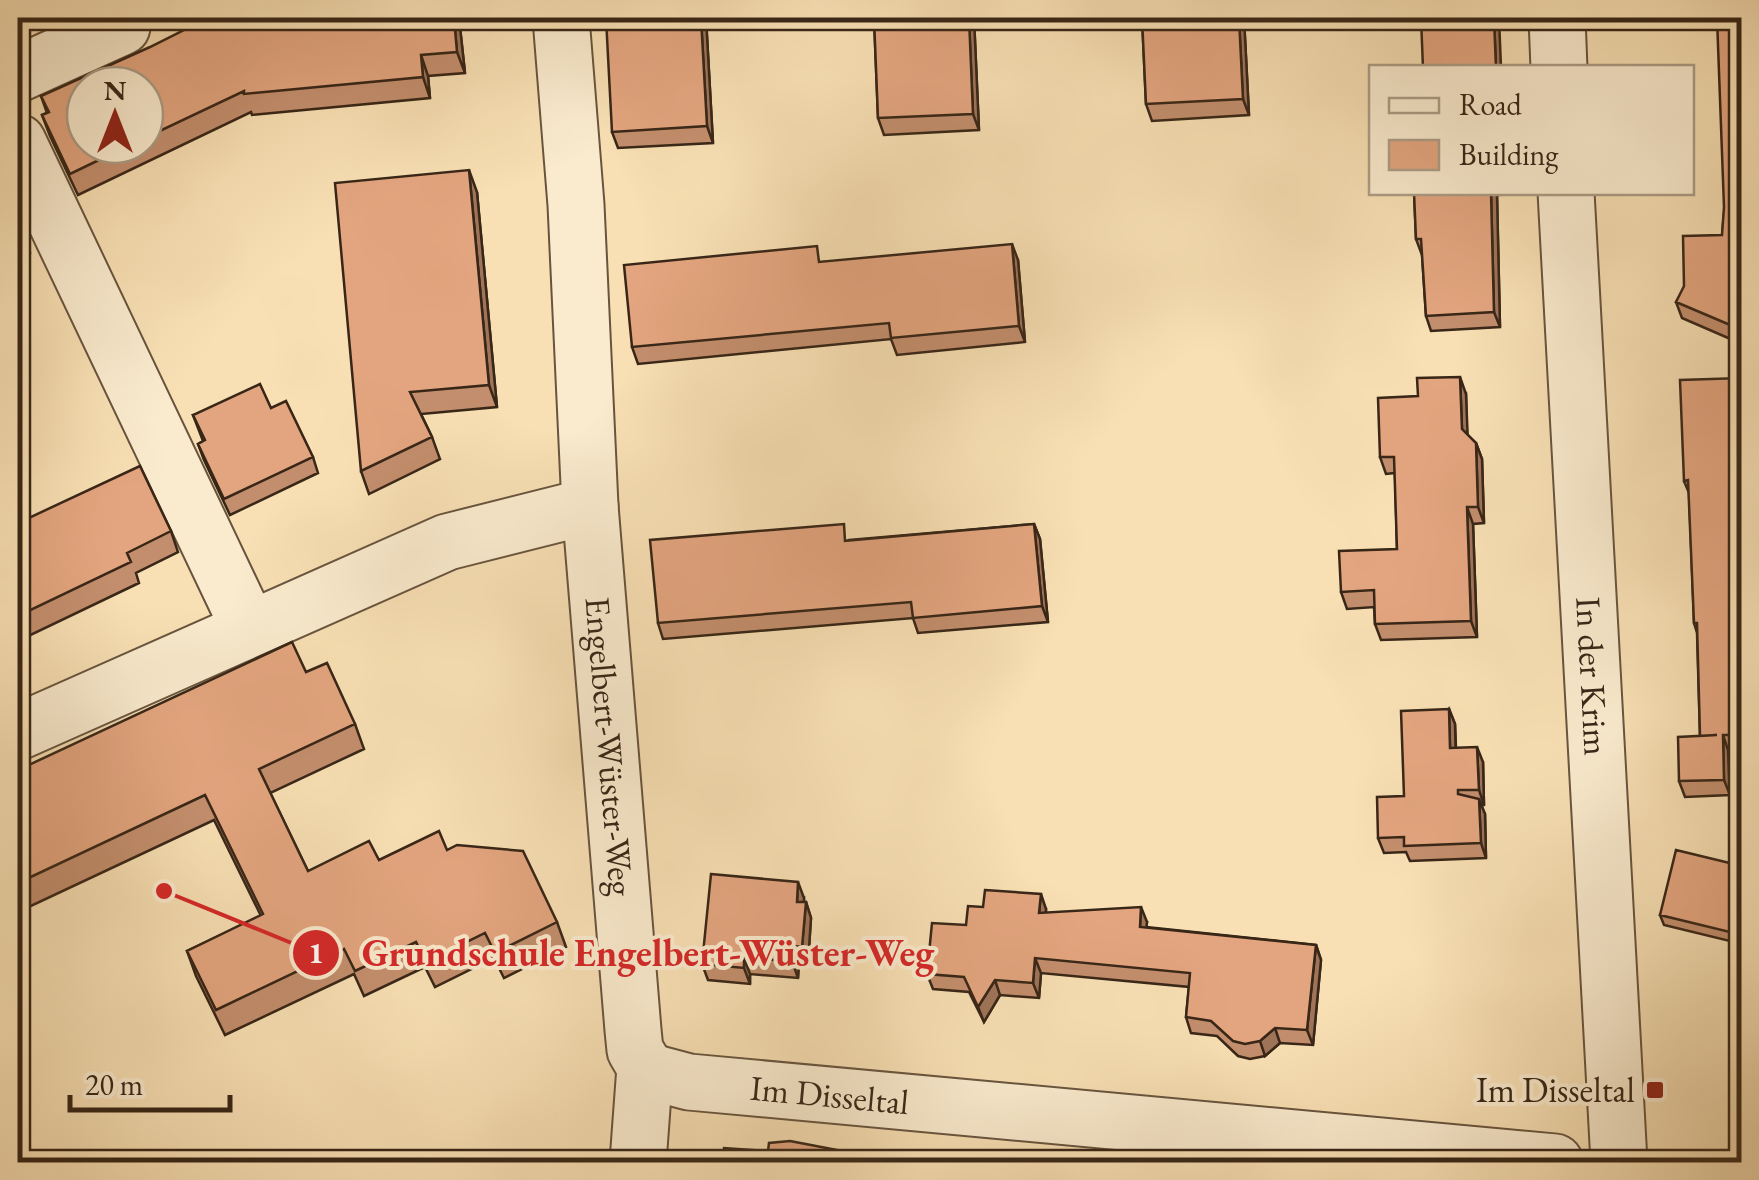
<svg xmlns="http://www.w3.org/2000/svg" width="1759" height="1180" font-family="'EB Garamond',serif">
<rect width="100%" height="100%" fill="#f8e0b4"/>
<filter id="stains"><feTurbulence type="fractalNoise" baseFrequency=".002" numOctaves="4"/><feColorMatrix values="0 0 0 0 .2 0 0 0 0 .09 0 0 0 0 .02 0 0 0 .5 -.17"/></filter>
<radialGradient id="worn" r=".72"><stop offset=".6" stop-color="#630" stop-opacity="0"/><stop offset="1" stop-color="#630" stop-opacity=".3"/></radialGradient>
<g fill="none" stroke-linecap="round" stroke-linejoin="round">
<defs>
<g id="minor">
<path id="s1" d="M561,18L576,205L590,506L633,1030L635,1050L645,1067L638,1162"/>
<path d="M1557,18L1559,68"/>
<path d="M18,74L122,27"/>
<path d="M18,142L249,628"/>
<path id="s2" d="M1566,192L1619,1162"/>
<path d="M18,732L447,542L590,506"/>
<path id="s3" d="M645,1067L655,1073L689,1082L1555,1162"/>
</g>
</defs>
<use href="#minor" stroke="#68543e" stroke-width="59"/>
<use href="#minor" stroke="#faebce" stroke-width="55"/>
</g>
<path fill="#c38e6d" stroke="#382617" stroke-width="2.5" fill-rule="evenodd" d="M459,18L465,73L428,76L430,98L252,115L251,112L78,195L50,136L42,115L47,113L41,96ZM145,85V145H85Z
M706,18L713,143L618,148L612,132Z
M874,18H974L979,130L884,135L878,118Z
M1142,18H1244L1249,115L1152,121L1146,104Z
M1742,18V344L1682,318L1676,302L1722,235Z
M477,192L497,407L421,414L432,437L440,459L369,494L361,471Z
M1414,192H1518V194L1497,195L1500,327L1431,331L1426,316L1422,255L1416,239Z
M18,211L21,222L18,223L30,253L18,259Z
M1018,260L1025,342L897,355L891,339L638,364L632,347L823,262Z
M1742,378V750H1728L1730,795L1685,797L1679,781L1700,736L1697,633L1694,623L1689,493L1684,481Z
M1466,394L1467,435L1476,443L1482,459L1484,523L1473,524L1477,637L1381,640L1375,624L1374,607L1347,609L1341,592L1397,549L1395,473L1386,474L1380,457Z
M271,408L313,457L318,473L230,515L204,460L198,444L203,441L193,415Z
M18,523L171,531L178,552L136,573L139,583L18,641Z
M1034,524L1040,539L1048,622L918,633L913,618L663,639L658,623L849,540Z
M306,672L355,724L364,749L270,793L308,871L447,850L557,922L566,947L504,978L494,958L435,987L425,967L364,996L354,974L225,1035L196,976L187,951L261,916L214,820L18,912V770Z
M1449,709L1455,724L1456,748L1483,762L1484,805H1481L1485,814L1486,858L1410,861L1406,852L1384,853L1378,838L1404,796Z
M1742,866V944L1664,925L1660,915Z
M804,898V902H806L811,918L808,963H799L798,978L750,974V984L708,980L702,964Z
M983,907L1046,909V913L1147,922L1146,927L1316,945L1321,960L1313,1045L1280,1043L1265,1056L1250,1059L1238,1056L1217,1036L1191,1033L1186,1017L1189,987L1041,973L1039,998L1000,995L984,1022L969,992L933,989L927,974L966,925Z"/>
<path fill="#9f7459" stroke="#382617" stroke-width="2.5" d="M454,18H459L465,73L457,52Z
M701,18H706L713,143L707,126Z
M969,18H974L979,130L973,114Z
M1239,18H1244L1249,115L1243,99Z
M1494,18H1499L1501,68H1496Z
M421,55L428,76L430,98L423,77Z
M469,170L477,192L497,407L489,385Z
M1491,192H1496L1497,195L1500,327L1494,312Z
M1012,244L1018,260L1025,342L1019,326Z
M1460,377L1466,394L1468,445L1462,429Z
M1476,443L1482,459L1484,523L1478,507Z
M1467,507L1473,524L1477,637L1471,621Z
M1034,524L1040,539L1048,622L1042,606Z
M1449,709L1455,724L1456,763L1450,748Z
M1723,735L1728,750L1730,795L1724,780Z
M1477,747L1483,762L1484,805L1479,790Z
M1479,799L1485,814L1486,858L1481,843Z
M798,882L804,898L803,918L797,902Z
M1041,894L1046,909L1045,928L1039,913Z
M806,902L811,918L808,963L802,947Z
M1141,907L1147,922L1145,942L1140,927Z
M1316,945L1321,960L1313,1045L1307,1030Z
M793,946L799,963L798,978L792,961Z
M744,958L750,974V984L744,968Z
M1035,958L1041,973L1039,998L1033,983Z
M995,980L1000,995L984,1022L978,1007Z
M1275,1028L1280,1043L1265,1056L1260,1041Z"/>
<path fill="#e3a57f" stroke="#382617" stroke-width="2.5" d="M208,18H454L457,52L421,55L423,77L244,94V91L145,138V85H85V145H130L70,174L42,115L49,112L41,96L150,47Z
M606,18H701L707,126L612,132Z
M874,18H969L973,114L878,118Z
M1142,18H1239L1243,99L1146,104Z
M1421,18H1494L1496,68H1423Z
M1717,18H1742V330L1676,302L1684,286L1683,236L1722,235L1724,207Z
M469,170L489,385L410,392L432,437L361,471L335,183Z
M1414,192H1491L1494,312L1426,316L1421,239H1416Z
M18,221L25,236L18,240Z
M1012,244L1019,326L891,338L889,323L632,347L624,265L817,246L819,262Z
M1460,377L1462,429L1476,443L1478,507H1467L1471,621L1375,624L1374,590L1341,592L1339,551L1397,549L1394,457H1380L1378,398L1418,396L1417,378Z
M1742,378V735H1723L1724,780L1679,781L1678,737L1717,735L1700,736L1697,623H1694L1688,480L1684,481L1680,380Z
M260,384L271,408L286,401L313,457L224,499L198,444L205,440L193,415Z
M140,466L171,531L127,553L131,562L18,616V523Z
M844,524L845,541L1034,524L1042,606L913,618L911,602L658,623L650,540Z
M292,642L306,672L327,663L355,724L259,769L308,871L369,841L379,860L439,831L447,850L457,845L523,851L557,922L495,953L485,933L426,962L416,942L355,971L344,949L216,1010L187,951L263,914L205,795L18,883V770Z
M1449,709L1450,748L1477,747L1479,790H1458V794L1479,799L1481,843L1404,846V837L1378,838L1377,797L1404,796L1401,711Z
M1676,850L1742,866V935L1660,915Z
M711,874L798,882L797,902H806L802,947L793,946L792,961L744,958V968L702,964Z
M985,890L1041,894L1039,913L1141,907L1140,927L1316,945L1307,1030L1275,1028L1260,1041L1245,1044L1233,1041L1211,1021L1186,1017L1190,973L1035,958L1033,983L995,980L978,1007L964,977L927,974L932,923L966,925L968,906L983,907Z
M790,1141L863,1155L864,1151L931,1158V1162H723L724,1148L768,1151L769,1143Z
M493,1158L556,1162H493Z"/>
<rect fill="#8f2418" stroke="#faebce" stroke-width="4" x="1645" y="1080" width="20" height="20" rx="5"/>
<g text-anchor="middle" stroke-width="8" stroke-linejoin="round" paint-order="stroke">
<g font-size="35" fill="#382617" stroke="#faebce">
<text dy="12" stroke="none"><textPath href="#s2" startOffset="485">In der Krim</textPath></text>
<text dy="12" stroke="none"><textPath href="#s1" startOffset="730">Engelbert-Wüster-Weg</textPath></text>
<text dy="12" stroke="none"><textPath href="#s3" startOffset="188">Im Disseltal</textPath></text>
</g>
<g font-size="35" fill="#382617" stroke="#faebce" text-anchor="end">
<text x="1635" y="1102">Im Disseltal</text>
</g>
</g>
<path fill="none" stroke="#d62828" stroke-width="4" d="M164 891L316 953"/>
<g fill="#d62828" stroke="#faebce" stroke-width="4">
<circle cx="164" cy="891" r="10"/>
<circle cx="316" cy="953" r="25"/>
</g>
<g font-size="30" text-anchor="middle" font-weight="bold" fill="#fff">
<text x="316" y="963">1</text>
</g>
<g font-size="38" text-anchor="middle" font-weight="bold" fill="#d62828" stroke="#faebce" stroke-width="8" stroke-linejoin="round" paint-order="stroke">
<text x="648" y="966">Grundschule Engelbert-Wüster-Weg</text>
</g>
<rect width="1759" height="1180" fill="none" stroke="#f8e0b4" stroke-width="60"/>
<rect x="20" y="20" width="1719" height="1140" fill="none" stroke="#382617" stroke-width="5"/>
<rect x="30" y="30" width="1699" height="1120" fill="none" stroke="#382617" stroke-width="2.5"/>
<rect x="1369" y="65" width="325" height="130" fill="#faebce" stroke="#ac9c85" stroke-width="2.5"/>
<rect x="1389" y="98" width="50" height="15" fill="#faebce" stroke="#ac9c85" stroke-width="2.5"/>
<text x="1459" y="115" font-size="30" fill="#382617">Road</text>
<rect x="1389" y="140" width="50" height="30" fill="#e3a57f" stroke="#ac9c85" stroke-width="2.5"/>
<text x="1459" y="165" font-size="30" fill="#382617">Building</text>
<g transform="translate(115 115)"><circle r="48" fill="#faebce" stroke="#ac9c85" stroke-width="2.5"/>
<path d="M0-8L18 38L0 25L-18 38Z" fill="#8f2418"/>
<text y="-15" font-size="28" font-weight="bold" text-anchor="middle" fill="#382617">N</text>
</g>
<path d="M70 1095v15h160v-15" fill="none" stroke="#382617" stroke-width="5"/>
<text x="85" y="1095" font-size="30" fill="#382617" stroke="#faebce" stroke-width="8" paint-order="stroke">20 m</text>
<rect width="100%" height="100%" filter="url(#stains)"/>
<rect width="100%" height="100%" fill="url(#worn)"/>
</svg>
